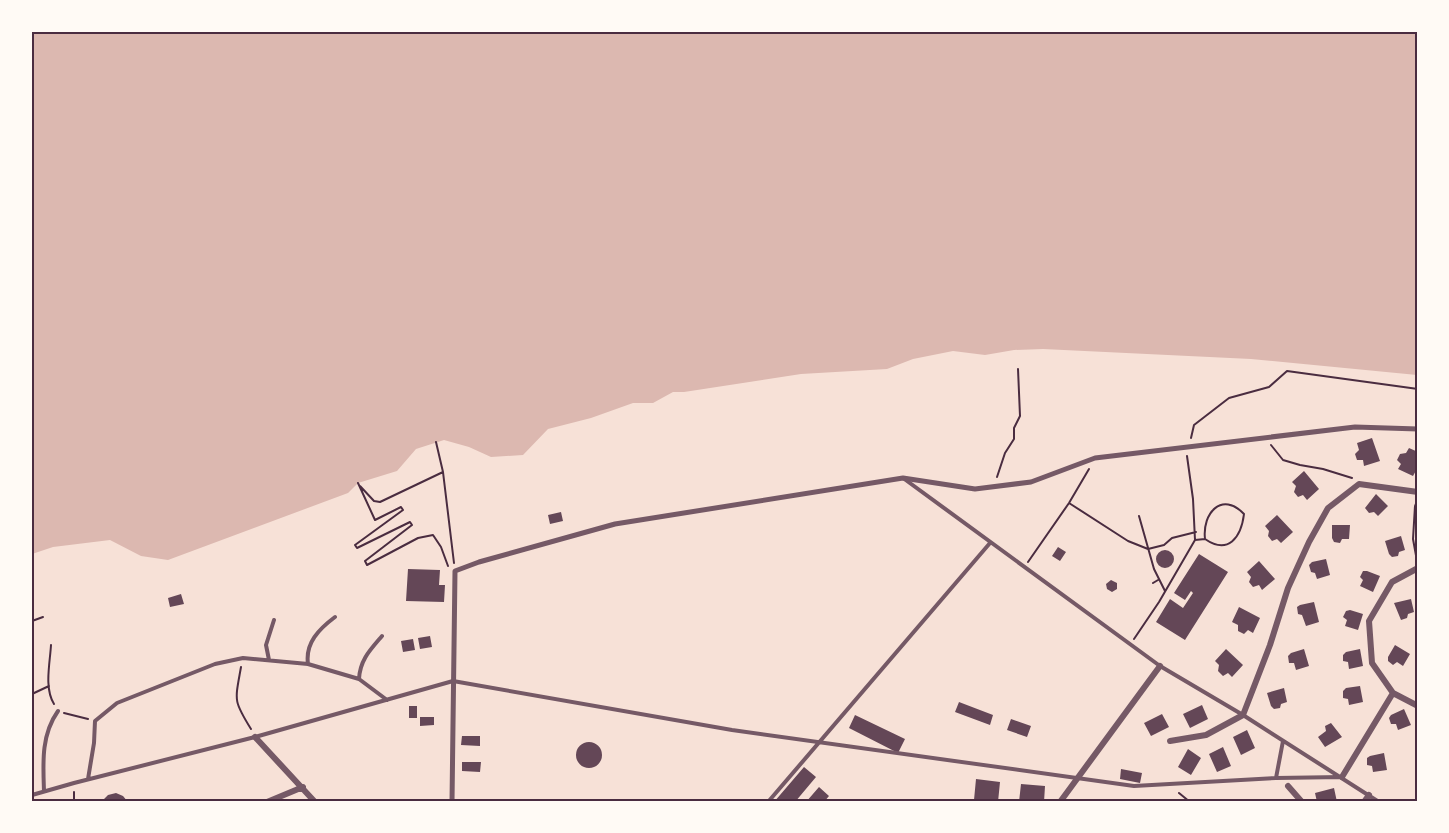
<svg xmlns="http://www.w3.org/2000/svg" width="1449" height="833" font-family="'IBM Plex Sans',sans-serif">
<rect width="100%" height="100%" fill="#f7e1d7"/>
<path fill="#dcb8b0" d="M32,32H1417V375L1251,359L1043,349L1014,350L985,355L953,351L913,359L887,369L801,374L684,392H673L653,403H633L591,418L548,429L523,455L491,457L469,447L444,440L416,449L397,471L358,483L348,493L168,560L141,556L110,540L53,547L32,554Z"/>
<path fill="#644757" d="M1372,438L1380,461L1364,466L1363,460H1357L1355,454L1359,450L1357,443Z
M1409,448L1418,452V467L1413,476L1398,469L1401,464L1397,460L1400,454L1406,453Z
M1304,471L1319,489L1307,500L1303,495L1298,497L1294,492L1296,486L1292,482Z
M1376,494L1388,506L1378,516L1374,512L1369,513L1365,508Z
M561,512L563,521L550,524L548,515Z
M1277,515L1293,532L1281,543L1277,539L1272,541L1268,536L1269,531L1265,526Z
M1332,525H1350L1349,539H1342L1340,543L1334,542L1332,538Z
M1401,536L1405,550L1399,552L1398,556L1392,557L1389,554L1385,541Z
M1058,547L1066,552L1060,561L1052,556Z
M1156 559a9 9 0 1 1 18 0a9 9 0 1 1-18 0Z
M1199,554L1228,572L1185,640L1156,622L1170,599L1183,608L1193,593L1191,591L1185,600L1174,593Z
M1326,559L1330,575L1317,579L1315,573L1311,572L1309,565L1312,562Z
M1259,561L1275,579L1262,590L1259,585L1253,587L1249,582L1251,577L1247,572Z
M408,569L440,570L439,585H445L444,602L406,601Z
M1363,571H1367L1380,576L1373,592L1360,586L1363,580L1360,577Z
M1111,580L1117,583V589L1112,592L1107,589L1106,584Z
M181,594L184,604L170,607L168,598Z
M1411,599L1414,612L1408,614L1407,618L1401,620L1394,603Z
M1314,602L1319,622L1306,626L1302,615L1298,614L1297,607L1300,605Z
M1239,607L1260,618L1253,633L1248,630L1244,634L1238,631V625L1232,622Z
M1350,610L1363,614L1358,630L1345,626L1347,620L1343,617L1346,611Z
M430,636L432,647L420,649L418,638Z
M413,639L415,650L403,652L401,641Z
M1395,645L1410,654L1403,666L1397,662L1393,665L1388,661V657Z
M1226,649L1243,665L1232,677L1228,673L1223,676L1218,671L1219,665L1215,661Z
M1304,649L1309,666L1296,670L1294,663H1289L1288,656L1291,653Z
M1360,649L1363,666L1349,669L1348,662L1343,661V655L1346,652Z
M1360,686L1363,702L1349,705L1348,699L1343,698V691L1346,688Z
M1284,688L1287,702L1281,704L1280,708L1274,709L1271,706L1267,693Z
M959,702L993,715L990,725L955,712Z
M1202,705L1208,719L1190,728L1183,714Z
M409,706H417V718H409Z
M1404,709L1411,725L1398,730L1396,724H1391L1389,718L1391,715Z
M1162,714L1169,727L1151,736L1144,723Z
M855,715L905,739L898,753L849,728Z
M420,717H434V725L420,726Z
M1011,719L1031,726L1027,737L1007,730Z
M1331,723L1342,737L1325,747L1318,737L1326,731L1325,726Z
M1247,730L1255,748L1241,755L1233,737Z
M462,736H480V746L461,745Z
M576 755a13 13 0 1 1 26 0a13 13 0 1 1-26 0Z
M1223,747L1231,766L1217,772L1209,754Z
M1188,749L1201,758L1191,775L1178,767Z
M1384,753L1387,770L1373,772L1372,766L1367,765V758L1370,756Z
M462,762H481L480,772L462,771Z
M804,767L816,777L795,802H774Z
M1121,769L1142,773L1140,783L1120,779Z
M976,779L1000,782L998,802L974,800Z
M1021,784L1045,786L1044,802H1019Z
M819,787L829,796L824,802H806Z
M1334,788L1337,802H1317L1315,793Z
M116,793L123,796L128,802H101L108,795Z"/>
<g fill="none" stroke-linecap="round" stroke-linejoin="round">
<path stroke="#4a2c40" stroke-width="2" d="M1191,438L1194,425L1229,398L1269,387L1287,371L1418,389
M436,442L443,472L454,563
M1271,445L1283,460L1300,465L1323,469L1352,478
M997,477L1005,453L1014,439V428L1020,416L1018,369
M358,483L375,520L401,507L403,510L355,545L357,548L410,522L412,525L365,561L367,565L418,538L433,535L441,547L448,566
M360,486L374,501L380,502L443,472
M1069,503L1128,541L1148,549L1164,545L1172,538L1196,532
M1139,516L1154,569L1165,591
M1195,540L1205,539C1202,513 1222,491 1244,514C1241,538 1228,555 1205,539
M1417,561L1413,539L1415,506L1417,501
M1028,562L1069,503L1089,469
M1153,583L1158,580
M32,621L43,617
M1134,639L1159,602L1195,540L1193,499L1187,456
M51,645C50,663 44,688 54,704
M241,667C235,701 233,700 251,729
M32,694L49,686
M64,713L88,719
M74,792V802
M1179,793L1190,802"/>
<path stroke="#755966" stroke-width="4" d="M903,478L1160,666L1243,715L1379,802
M269,660L266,645L274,620
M308,664C305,643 319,629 335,617
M359,679C360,660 370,650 382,636
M1276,778L1283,741
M88,779L94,743L95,721L117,703L215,664L243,658L308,664L359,679L387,700
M44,791C43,763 41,735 58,711
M32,795L74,783L255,737L453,681L732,730L1134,786L1276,778L1342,777
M768,802L990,543"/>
<path stroke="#755966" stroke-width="5" d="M452,802L455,571L479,562L615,524L903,478L975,489L1031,482L1095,458L1355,427L1418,429"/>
<path stroke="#755966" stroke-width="6" d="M1418,568L1392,582L1369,621L1372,663L1393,693L1418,706
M255,737L315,802
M1170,741L1206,735L1243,715L1270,645L1288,588L1309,542L1328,508L1359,484L1418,492
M1342,777L1393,693
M1288,786L1302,802
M267,802L303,787
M1060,802L1160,666
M1364,802L1369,795"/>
</g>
<rect width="1449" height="833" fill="none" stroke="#fffaf5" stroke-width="66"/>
<rect x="33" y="33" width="1383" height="767" fill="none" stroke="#4a2c40" stroke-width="2"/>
</svg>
